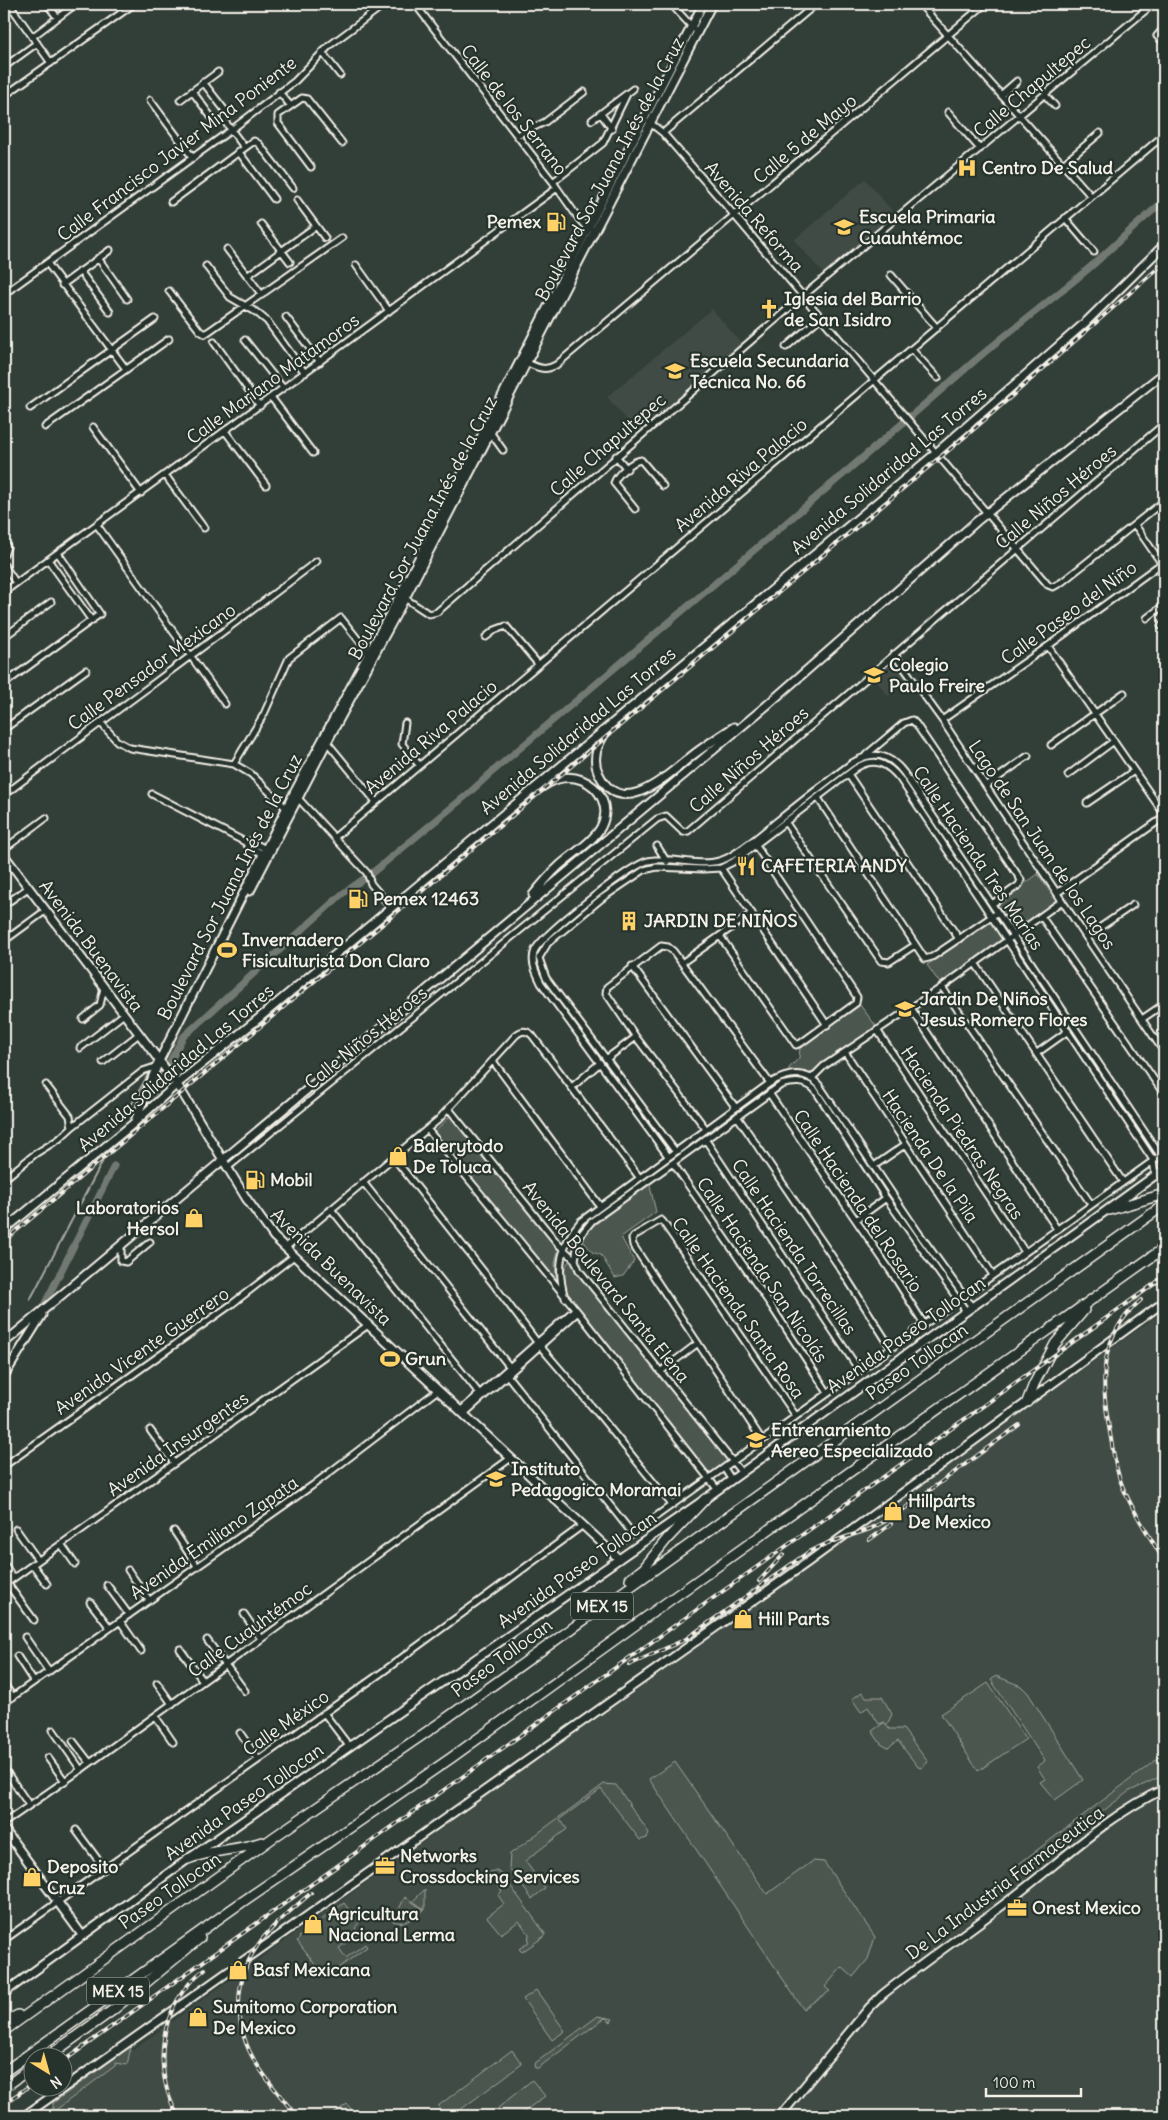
<svg xmlns="http://www.w3.org/2000/svg" width="1168" height="2120" font-family="Delius,sans-serif">
<rect width="100%" height="100%" fill="#323e38"/>
<filter id="ink" filterUnits="userSpaceOnUse"><feTurbulence type="fractalNoise" baseFrequency=".02" numOctaves="2"/><feDisplacementMap in="SourceGraphic" scale="10" xChannelSelector="R" yChannelSelector="G"/><feConvolveMatrix kernelMatrix="1 2 1 2 8 2 1 2 1" color-interpolation-filters="sRGB"/></filter>
<g filter="url(#ink)">
<path fill="#404b44" d="M865,179L895,214L824,274L794,240Z
M712,309L742,344L637,432L607,397Z
M895,662L909,680L888,696L874,678Z
M1164,1311V2116H39L205,1998Z"/>
<path fill="#4c564f" stroke="#a0a49c" d="M1038,874L1057,902L1017,932L997,904Z
M993,921L1006,940L941,985L927,965Z
M860,1005L876,1026L809,1074L788,1069L799,1058L800,1047Z
M451,1115L559,1246L555,1264L557,1285L513,1228L434,1133Z
M649,1182L656,1212L621,1237L634,1261L623,1276L615,1278L601,1255L592,1252L582,1239L589,1229Z
M569,1261L728,1461L709,1475L570,1298C563,1285 560,1273 569,1261Z
M996,1676L1021,1686L1028,1693L1083,1780L1055,1800L1040,1782L1045,1779L1037,1767L1045,1761L991,1680Z
M988,1683L1026,1739L978,1771L941,1714Z
M862,1692L866,1697H882L892,1714L887,1725L885,1723L889,1729H903L928,1762L921,1768L918,1767L898,1741L888,1748L881,1744L872,1731L885,1722L879,1724L868,1707L861,1712L852,1699Z
M1164,1754V1775L1128,1792L1030,1867L1016,1866Z
M675,1762L767,1894L813,1861L824,1862L875,1937L868,1959L853,1977L842,1967L825,1987L830,1991L803,2009L649,1779Z
M604,1784L616,1785L649,1833L647,1838L640,1840L601,1789L560,1819L567,1829L525,1861L545,1888L532,1899L509,1868L510,1854Z
M496,1871L502,1874L546,1935L522,1952L519,1949L528,1943L529,1934L519,1921L501,1934L487,1917L504,1904L498,1895L502,1891L491,1876L484,1875L490,1872Z
M425,1889V1910L413,1901Z
M405,1897L424,1910C414,1917 406,1926 393,1921Z
M344,1903L350,1911L353,1909L361,1920L355,1928L359,1933L339,1948L346,1958L365,1944L367,1947L333,1972L331,1969L323,1975L297,1941L300,1938L299,1937Z
M536,1990L565,2031L552,2040L523,1999Z
M598,2016L613,2019L611,2022L606,2018L603,2019L538,2068H535L534,2064Z
M131,2046L127,2065L116,2063L115,2066L53,2112V2103Z
M512,2050L522,2064L452,2116H446L438,2106Z
M532,2080L545,2096L518,2116H499L498,2108Z
M347,2104L357,2116H330Z"/>
<g fill="none" stroke-linecap="round" stroke-linejoin="round">
<path stroke="#a6a9a1" stroke-width="2" d="M130,1107L150,1071
M4,1184L41,1153
M30,1300L109,1149
M4,1357L8,1349"/>
<path stroke="#727972" stroke-width="7" d="M154,1092L183,1037L342,894L372,873L468,794L492,772C652,636 813,502 971,364C1011,329 1055,298 1095,263C1118,242 1140,221 1164,201
M40,1313L114,1166"/>
<defs>
<path id="street" d="M47,4L57,17
M415,4L553,182L579,219L586,227L594,230
M671,4L694,29
M920,4L1091,196
M12,8L51,63
M4,26L5,25
M1164,28L1157,36L1160,39L1164,38
M32,37L76,4
M322,52L340,75
M4,67L37,43
M203,82L227,113L223,119L244,147
M192,91L215,122L223,119
M279,92L290,105
M1001,95L1017,81
M1045,95L1055,106
M4,96L134,4
M150,100L193,158
M180,100L218,72
M948,112L980,149
M601,114L612,129
M592,120L633,89
M649,122L663,133L735,216L1048,585L1053,587L1062,582L1164,501
M663,133L816,4
M517,135L545,122L584,92
M238,151L274,199
M1062,165L1100,133
M311,167L278,123V115L302,98L307,99L342,143
M553,182L603,143L627,94
M297,200L325,238
M171,202L254,141L259,144L293,188
M1065,218L1094,252
M261,224L290,262
M227,249L262,295
M98,258L127,299
M47,263L126,369
M356,265L389,311
M206,266L230,297L256,312L267,321L305,373
M80,271L110,312
M891,275L937,328
M247,276L316,226
M62,285L110,250
M169,291L200,331L205,334L342,238
M4,294L235,127L295,81L330,45L385,4
M286,317L320,362
M245,340L283,388
M214,342L260,406
M786,347L821,317
M911,349L938,378
M525,362C537,367 544,372 556,365L985,4
M271,397L313,453
M30,408L155,319
M45,427L169,339
M93,427L141,493
M225,431L266,485
M490,432L503,450
M616,456L627,469
M165,475L204,528
M635,509L614,483C617,474 632,461 641,460L663,486
M97,525L225,704
M1135,525L1164,567
M4,542L7,547L4,555
M49,561L92,621
M4,565L16,583
M4,592L557,188
M403,597L429,614L437,612L803,296L1153,4
M1147,618L1164,605
M1161,626L1164,624
M4,637L51,602
M486,637L495,630L506,626L539,665
M1048,646L1164,814
M894,654L942,720L1086,937L1164,1052
M4,684L100,614L58,553
M942,720L1048,646L1162,563
M100,722L117,741L130,748L234,764L251,774L288,810
M405,723L402,744L419,765
M4,729L86,670
M327,742L376,802
M1051,745L1124,693
M866,755L904,723L912,720L916,724L1021,880L1019,885L992,904
M234,764L264,714L289,658L341,618L368,652
M848,774L959,939
M1068,775L1114,741
M986,786L1028,756
M152,794L245,842L248,846L265,855
M4,795C108,716 214,640 317,561
M296,796L367,873L371,884L390,906
M818,798L925,959L932,957L994,915
M1087,803L1134,771
M786,823L881,961L889,962L915,945
M335,837L1164,135
M245,842L250,841L268,850
M657,846L667,862
M4,849L46,818
M721,868L827,1025
M1057,893L1164,817
M4,905L28,888
M1041,916L1164,1094
M720,936L796,1045L801,1043L856,1003L857,997L756,846
M1086,937L1133,905
M4,941L45,911
M683,962L752,913
M975,963L1123,1182
M632,966L736,1108
M942,987L1091,1204
M911,1008L1057,1229
M83,1019L100,1005L104,988
M1142,1019L1164,1004
M877,1030L1025,1252
M80,1048L124,1014
M845,1052L993,1275
M1037,1053L1068,1031
M606,1059L636,1037
M493,1061L600,1206
M103,1062L139,1034
M811,1079L824,1066L942,987L1062,901
M572,1087L600,1063
M769,1093L892,1273L924,1324
M449,1109L558,1244L575,1260L579,1270L741,1472
M737,1116L844,1274L891,1348
M72,1127L143,1071L158,1066
M706,1129L636,1037L606,993L607,987L661,946L668,947L673,951L770,1083
M428,1130L578,1312L717,1489
M705,1139L859,1370
M675,1151L546,978L539,958L548,943L601,899L644,870L657,867L703,869L721,868L733,862L856,768C875,756 888,764 900,779L1153,1160L1155,1175
M668,1156L541,983C536,972 530,962 535,950C543,934 630,865 648,861C674,855 703,870 727,858C745,849 761,834 776,822C801,802 826,782 852,763C873,750 889,753 904,773L1160,1155L1164,1158
M394,1158L494,1285L537,1342
M673,1163L772,1307L828,1393
M874,1166L906,1144
M227,1168L657,819L666,816L683,832L688,831L1164,424
M4,1179L35,1154L59,1139L72,1127L70,1116L46,1085
M363,1182L509,1366
M331,1209L479,1393
M856,1220L886,1198
M121,1244V1261L126,1262L150,1242
M285,1248L438,1120L516,1035C522,1030 526,1030 532,1035L639,1177
M575,1260L579,1237L592,1221L781,1085C793,1082 805,1080 815,1090L886,1198L966,1311
M565,1298C556,1267 560,1245 581,1221L770,1083C786,1074 805,1069 819,1085L918,1232L972,1307
M540,1346L600,1416L672,1505
M660,1372L698,1343
M507,1375L632,1533
M460,1411L575,1309
M464,1414L578,1312
M150,1430L174,1463
M762,1440L633,1245L632,1239L634,1236L661,1220L663,1222L796,1416
M4,1466L232,1304L294,1256
M724,1468L731,1479
M16,1529L38,1560
M174,1531L197,1566
M61,1544L75,1564
M609,1550L1164,1153
M4,1564L13,1578
M32,1564L47,1584
M128,1570L149,1600
M7,1583L34,1620
M4,1585L368,1325
M107,1585L129,1615
M90,1602L110,1628
M244,1614L261,1639
M120,1621L141,1651
M25,1637L49,1672
M207,1640L245,1691
M180,1649L203,1681
M17,1656L34,1682
M157,1683L172,1704
M4,1684L13,1697
M4,1703L313,1485L438,1390
M324,1713L349,1746
M155,1716L173,1742
M53,1730L81,1770
M240,1733L258,1759
M73,1741L90,1763
M48,1758L65,1781
M5,1770L29,1805
M4,1823L79,1771L511,1458
M76,1830L104,1868
M4,1940L381,1673L583,1525"/>
<path id="secondary" d="M608,729C598,743 591,758 599,774C622,822 669,773 693,755C706,745 720,736 734,727
M4,855L177,1084L246,1198L274,1237L619,1559
M250,891L327,742L405,598L712,4
M533,895C541,885 549,875 559,866C572,854 592,843 601,827C611,808 600,787 582,780C564,773 550,781 536,791
M135,1121L159,1061L293,795L400,595L703,4
M4,1230L134,1123L177,1084L258,1019L935,454L1086,322L1164,245
M4,1343L766,706L977,521L1164,373
M4,1376L42,1315
M4,1829L82,1935
M4,1993L188,1859L705,1499L1164,1169
M24,2116L808,1562L1164,1302
M780,2116L869,2008L882,1995C926,1960 972,1929 1016,1895C1063,1859 1110,1814 1164,1789"/>
<path id="highway" d="M1109,1210L1164,1194
M1027,1402L1034,1384L1055,1344L1084,1310
M630,1579L644,1568L667,1539L705,1499
M188,1859C214,1849 236,1851 262,1842
M4,2022L18,2015
M4,2031L274,1837L444,1720L1164,1205
M46,2058L113,2010L200,1938
M4,2072L232,1909L451,1758L663,1605L1164,1248
M4,2088L32,2067"/>
</defs>
<use href="#street" stroke="#f4f1e8" stroke-width="9"/>
<use href="#secondary" stroke="#f4f1e8" stroke-width="11"/>
<use href="#highway" stroke="#f4f1e8" stroke-width="12"/>
<use href="#street" stroke="#26332d" stroke-width="5"/>
<use href="#secondary" stroke="#26332d" stroke-width="7"/>
<use href="#highway" stroke="#26332d" stroke-width="9"/>
<defs>
<path id="rail" d="M4,1241L974,429L1164,263
M1141,1300C1097,1338 1101,1382 1110,1433C1113,1450 1115,1468 1122,1485C1132,1511 1150,1536 1164,1561
M869,1540L891,1524
M759,1581L783,1555
M629,1665L686,1639L810,1551L828,1543L870,1529L893,1517L1019,1425
M62,2062L1164,1277
M4,2104L32,2084
M178,2116C151,2069 159,2003 205,1969
M296,2116C282,2097 265,2079 253,2058C244,2042 239,2022 239,2003C240,1950 274,1925 311,1893"/>
</defs>
<use href="#rail" stroke="#f4f1e8" stroke-width="4"/>
<use href="#rail" stroke="#26332d" stroke-width="2" stroke-dasharray="5.5" stroke-linecap="butt"/>
</g>
</g>
<defs>
<symbol id="hospital-bare" viewBox="-9 -9 18 18"><path d="M-5-5h3v3.5h4V-5h3V5h-3V1.5h-4V5h-3Z" fill="#ffd166" stroke="#26332d" stroke-width="2.5" paint-order="stroke"/></symbol>
<symbol id="fuel-bare" viewBox="-9 -9 18 18"><path d="M-5.5-6h7V0h2V4h1.3V-2.5L3-4.5l.8-.8L6-3V5H2.5V1h-1V6h-7ZM-4.2-4.7v3.2H.2V-4.7Z" fill="#ffd166" stroke="#26332d" stroke-width="2.5" paint-order="stroke"/></symbol>
<symbol id="school-bare" viewBox="-9 -9 18 18"><path d="M0-5L7-2L0 1L-7-2ZM-4 1L0 2.5L4 1V4Q0 6-4 4Z" fill="#ffd166" stroke="#26332d" stroke-width="2.5" paint-order="stroke"/></symbol>
<symbol id="church-bare" viewBox="-9 -9 18 18"><path d="M-1.2-6h2.4v3.5h3.3v2.4h-3.3V6h-2.4V-.1h-3.3v-2.4h3.3Z" fill="#ffd166" stroke="#26332d" stroke-width="2.5" paint-order="stroke"/></symbol>
<symbol id="restaurant-bare" viewBox="-9 -9 18 18"><path d="M-5-6h1v4h1v-4h1v4h1v-4h1v5L-1.5 .5V6h-2V.5L-5-1ZM5-6V6H3V1.5H1.5Q1.5-4 5-6Z" fill="#ffd166" stroke="#26332d" stroke-width="2.5" paint-order="stroke"/></symbol>
<symbol id="building-bare" viewBox="-9 -9 18 18"><path d="M-4-6H4V6H1V3H-1V6H-4ZM-2.5-4.3h1.7v1.8h-1.7ZM.8-4.3h1.7v1.8H.8ZM-2.5-1h1.7V.8h-1.7ZM.8-1h1.7V.8H.8Z" fill="#ffd166" stroke="#26332d" stroke-width="2.5" paint-order="stroke"/></symbol>
<symbol id="stadium-bare" viewBox="-9 -9 18 18"><path d="M0-5a6.5 5 0 1 0 0 10a6.5 5 0 1 0 0-10ZM-3.5-1.8h7v3.6h-7Z" fill="#ffd166" stroke="#26332d" stroke-width="2.5" paint-order="stroke"/></symbol>
<symbol id="shop-bare" viewBox="-9 -9 18 18"><path d="M-5-2.5h2.3a2.7 3.5 0 0 1 5.4 0H5L5.5 6h-11ZM-1.5-2.5h3a1.5 2.3 0 0 0-3 0Z" fill="#ffd166" stroke="#26332d" stroke-width="2.5" paint-order="stroke"/></symbol>
<symbol id="university-bare" viewBox="-9 -9 18 18"><path d="M0-5L7-2L0 1L-7-2ZM-4 1L0 2.5L4 1V4Q0 6-4 4Z" fill="#ffd166" stroke="#26332d" stroke-width="2.5" paint-order="stroke"/></symbol>
<symbol id="office-bare" viewBox="-9 -9 18 18"><path d="M-6-3h4V-5.5h4V-3h4V5H-6ZM-1-4.5V-3h2v-1.5ZM-6 0V1H6V0Z" fill="#ffd166" stroke="#26332d" stroke-width="2.5" paint-order="stroke"/></symbol>
</defs>
<g fill-rule="evenodd">
<use href="#hospital-bare" x="953" y="154" width="28" height="28"/>
<use href="#fuel-bare" x="542" y="208" width="28" height="28"/>
<use href="#school-bare" x="830" y="213" width="28" height="28"/>
<use href="#church-bare" x="755" y="295" width="28" height="28"/>
<use href="#school-bare" x="661" y="357" width="28" height="28"/>
<use href="#school-bare" x="860" y="661" width="28" height="28"/>
<use href="#restaurant-bare" x="732" y="852" width="28" height="28"/>
<use href="#fuel-bare" x="344" y="885" width="28" height="28"/>
<use href="#building-bare" x="615" y="907" width="28" height="28"/>
<use href="#stadium-bare" x="213" y="936" width="28" height="28"/>
<use href="#school-bare" x="891" y="995" width="28" height="28"/>
<use href="#shop-bare" x="384" y="1142" width="28" height="28"/>
<use href="#fuel-bare" x="241" y="1166" width="28" height="28"/>
<use href="#shop-bare" x="180" y="1204" width="28" height="28"/>
<use href="#stadium-bare" x="376" y="1345" width="28" height="28"/>
<use href="#university-bare" x="742" y="1426" width="28" height="28"/>
<use href="#school-bare" x="482" y="1465" width="28" height="28"/>
<use href="#shop-bare" x="879" y="1497" width="28" height="28"/>
<use href="#shop-bare" x="729" y="1605" width="28" height="28"/>
<use href="#office-bare" x="371" y="1852" width="28" height="28"/>
<use href="#shop-bare" x="18" y="1863" width="28" height="28"/>
<use href="#office-bare" x="1003" y="1894" width="28" height="28"/>
<use href="#shop-bare" x="299" y="1910" width="28" height="28"/>
<use href="#shop-bare" x="224" y="1956" width="28" height="28"/>
<use href="#shop-bare" x="184" y="2003" width="28" height="28"/>
</g>
<g text-anchor="middle" stroke-width="4.5" stroke-linejoin="round" paint-order="stroke">
<g fill="#26332d" stroke="#b6b8b0" stroke-width="1">
<rect x="571" y="1592.5" width="62" height="27" rx="4"/>
<rect x="87" y="1977.5" width="62" height="27" rx="4"/>
</g>
<g font-size="16" font-weight="bold" fill="#f4f1e8">
<text x="602" y="1612">MEX 15</text>
<text x="118" y="1997">MEX 15</text>
</g>
<g font-size="18" fill="#f4f1e8" stroke="#26332d">
<text transform="translate(1032 87) rotate(-40)" y="6">Calle Chapultepec</text>
<text transform="translate(514 110) rotate(52)" y="6">Calle de los Serrano</text>
<text transform="translate(805 139) rotate(-40)" y="6">Calle 5 de Mayo</text>
<text transform="translate(177 149) rotate(-37)" y="6">Calle Francisco Javier Mina Poniente</text>
<text transform="translate(610 169) rotate(-62)" y="6">Boulevard Sor Juana Inés de la Cruz</text>
<text transform="translate(754 217) rotate(49)" y="6">Avenida Reforma</text>
<text transform="translate(273 379) rotate(-36)" y="6">Calle Mariano Matamoros</text>
<text transform="translate(608 445) rotate(-41)" y="6">Calle Chapultepec</text>
<text transform="translate(889 471) rotate(-40)" y="6">Avenida Solidaridad Las Torres</text>
<text transform="translate(741 475) rotate(-40)" y="6">Avenida Riva Palacio</text>
<text transform="translate(1056 497) rotate(-40)" y="6">Calle Niños Héroes</text>
<text transform="translate(423 528) rotate(-62)" y="6">Boulevard Sor Juana Inés de la Cruz</text>
<text transform="translate(1069 613) rotate(-36)" y="6">Calle Paseo del Niño</text>
<text transform="translate(152 667) rotate(-36)" y="6">Calle Pensador Mexicano</text>
<text transform="translate(578 731) rotate(-40)" y="6">Avenida Solidaridad Las Torres</text>
<text transform="translate(431 737) rotate(-40)" y="6">Avenida Riva Palacio</text>
<text transform="translate(749 760) rotate(-41)" y="6">Calle Niños Héroes</text>
<text transform="translate(1042 845) rotate(56)" y="6">Lago de San Juan de los Lagos</text>
<text transform="translate(978 858) rotate(56)" y="6">Calle Hacienda Tres Marías</text>
<text transform="translate(230 887) rotate(-63)" y="6">Boulevard Sor Juana Inés de la Cruz</text>
<text transform="translate(91 946) rotate(53)" y="6">Avenida Buenavista</text>
<text transform="translate(366 1038) rotate(-39)" y="6">Calle Niños Héroes</text>
<text transform="translate(176 1068) rotate(-40)" y="6">Avenida Solidaridad Las Torres</text>
<text transform="translate(962 1133) rotate(56)" y="6">Hacienda Piedras Negras</text>
<text transform="translate(930 1156) rotate(56)" y="6">Hacienda De la Pila</text>
<text transform="translate(858 1201) rotate(56)" y="6">Calle Hacienda del Rosario</text>
<text transform="translate(794 1247) rotate(56)" y="6">Calle Hacienda Torrecillas</text>
<text transform="translate(331 1267) rotate(44)" y="6">Avenida Buenavista</text>
<text transform="translate(762 1270) rotate(56)" y="6">Calle Hacienda San Nicolás</text>
<text transform="translate(606 1282) rotate(51)" y="6">Avenida Boulevard Santa Elena</text>
<text transform="translate(738 1308) rotate(55)" y="6">Calle Hacienda Santa Rosa</text>
<text transform="translate(906 1335) rotate(-35)" y="6">Avenida Paseo Tollocan</text>
<text transform="translate(142 1351) rotate(-35)" y="6">Avenida Vicente Guerrero</text>
<text transform="translate(917 1362) rotate(-35)" y="6">Paseo Tollocan</text>
<text transform="translate(178 1444) rotate(-35)" y="6">Avenida Insurgentes</text>
<text transform="translate(214 1538) rotate(-35)" y="6">Avenida Emiliano Zapata</text>
<text transform="translate(577 1570) rotate(-35)" y="6">Avenida Paseo Tollocan</text>
<text transform="translate(250 1630) rotate(-36)" y="6">Calle Cuauhtémoc</text>
<text transform="translate(502 1658) rotate(-36)" y="6">Paseo Tollocan</text>
<text transform="translate(286 1723) rotate(-35)" y="6">Calle México</text>
<text transform="translate(244 1802) rotate(-35)" y="6">Avenida Paseo Tollocan</text>
<text transform="translate(1005 1883) rotate(-37)" y="6">De La Industria Farmaceutica</text>
<text transform="translate(170 1891) rotate(-35)" y="6">Paseo Tollocan</text>
</g>
<g font-size="18" font-weight="bold" fill="#f4f1e8" stroke="#26332d" text-anchor="start">
<text x="982" y="174">Centro De Salud</text>
<text x="859" y="223">Escuela Primaria<tspan x="859" dy="21">Cuauhtémoc</tspan></text>
<text x="541" y="228" text-anchor="end">Pemex</text>
<text x="784" y="305">Iglesia del Barrio<tspan x="784" dy="21">de San Isidro</tspan></text>
<text x="690" y="367">Escuela Secundaria<tspan x="690" dy="21">Técnica No. 66</tspan></text>
<text x="889" y="671">Colegio<tspan x="889" dy="21">Paulo Freire</tspan></text>
<text x="761" y="872">CAFETERIA ANDY</text>
<text x="373" y="905">Pemex 12463</text>
<text x="644" y="927">JARDIN DE NIÑOS</text>
<text x="242" y="946">Invernadero<tspan x="242" dy="21">Fisiculturista Don Claro</tspan></text>
<text x="920" y="1005">Jardin De Niños<tspan x="920" dy="21">Jesus Romero Flores</tspan></text>
<text x="413" y="1152">Balerytodo<tspan x="413" dy="21">De Toluca</tspan></text>
<text x="270" y="1186">Mobil</text>
<text x="179" y="1214" text-anchor="end">Laboratorios<tspan x="179" dy="21">Hersol</tspan></text>
<text x="405" y="1365">Grun</text>
<text x="771" y="1436">Entrenamiento<tspan x="771" dy="21">Aereo Especializado</tspan></text>
<text x="511" y="1475">Instituto<tspan x="511" dy="21">Pedagogico Moramai</tspan></text>
<text x="908" y="1507">Hillpárts<tspan x="908" dy="21">De Mexico</tspan></text>
<text x="758" y="1625">Hill Parts</text>
<text x="400" y="1862">Networks<tspan x="400" dy="21">Crossdocking Services</tspan></text>
<text x="47" y="1873">Deposito<tspan x="47" dy="21">Cruz</tspan></text>
<text x="1032" y="1914">Onest Mexico</text>
<text x="328" y="1920">Agricultura<tspan x="328" dy="21">Nacional Lerma</tspan></text>
<text x="253" y="1976">Basf Mexicana</text>
<text x="213" y="2013">Sumitomo Corporation<tspan x="213" dy="21">De Mexico</tspan></text>
</g>
</g>
<rect width="1168" height="2120" fill="none" stroke="#26332d" stroke-width="20"/>
<rect x="10" y="10" width="1148" height="2100" fill="none" stroke="#f4f1e8" stroke-width="2" filter="url(#ink)"/>
<g transform="translate(48 2072) rotate(143)"><circle r="24" fill="#26332d" stroke="#787f78"/>
<path d="M0-4L9 19L0 12L-9 19Z" fill="#ffd166"/>
<text y="-8" font-size="14" font-weight="bold" text-anchor="middle" fill="#f4f1e8">N</text>
</g>
<path d="M986 2088v8h95v-8" fill="none" stroke="#f4f1e8" stroke-width="2.5"/>
<text x="993" y="2088" font-size="15" fill="#f4f1e8" stroke="#26332d" stroke-width="4" paint-order="stroke">100 m</text>
</svg>
